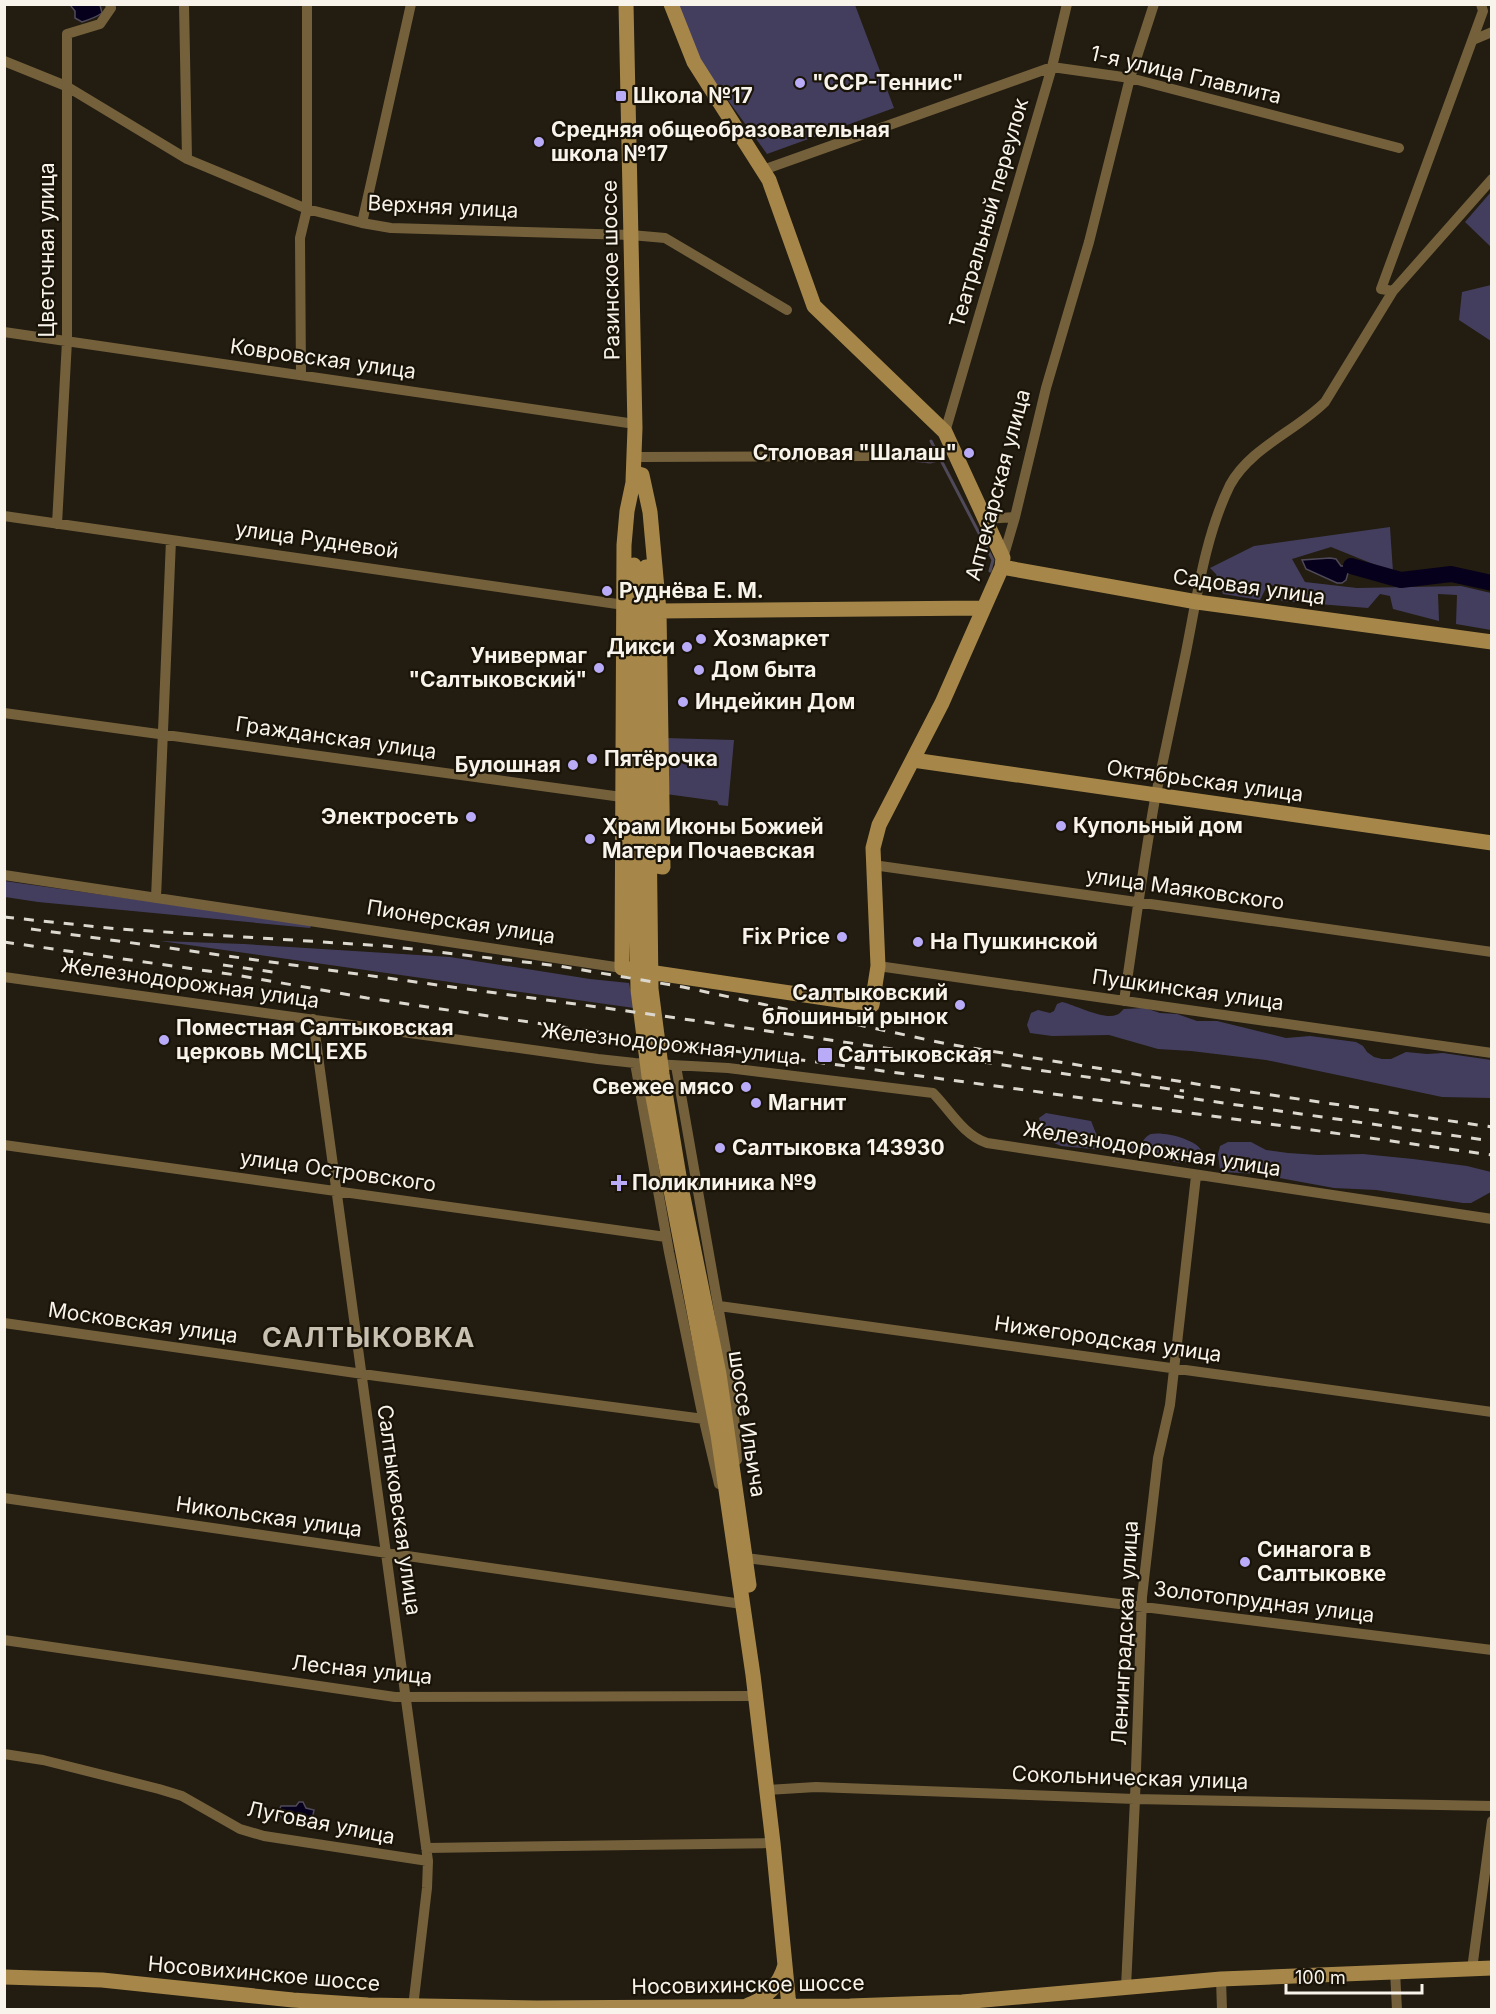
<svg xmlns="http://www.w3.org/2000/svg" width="1496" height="2014" font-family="Inter,sans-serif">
<rect width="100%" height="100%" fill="#221c11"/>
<path fill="#443e5e" d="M679,5H855L894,108L767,154L698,59Z
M1491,192V247L1465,222Z
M1491,285H1492L1491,341L1459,320L1462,292Z
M1390,527L1393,572L1331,547L1292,559L1305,582L1357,588L1461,586L1491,593V630L1456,624L1457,595L1438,594L1439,621L1393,609L1390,596L1380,594L1368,608L1281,601L1284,590L1268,584L1260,600L1223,594L1216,574L1210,568L1254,546Z
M665,738L734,740L728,806L719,805L717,801L666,794Z
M4,881L312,924L310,928L38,902L5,897Z
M160,941L244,944L450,957L590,979L629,983L634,1008Z
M1062,1002C1075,1005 1104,1020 1116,1015C1120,1014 1121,1011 1124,1009L1145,1008L1160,1013L1177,1014L1197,1021H1217L1286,1038L1310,1036L1356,1042L1363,1046L1367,1052L1374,1057L1382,1059H1391L1406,1052L1427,1054L1443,1053L1491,1060V1098L1442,1097L1266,1060L1191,1051L1158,1049L1109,1035L1052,1036L1030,1033L1027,1025L1031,1013L1038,1010L1050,1013L1054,1011L1057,1004Z
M1046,1113L1091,1121C1094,1127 1095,1134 1100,1138C1107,1143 1129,1148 1137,1145C1143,1143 1145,1136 1151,1134C1163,1131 1204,1140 1203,1156L1197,1161L1179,1163L1144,1154L1061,1146L1045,1139L1043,1135L1039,1118Z
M1228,1142H1251L1266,1150L1288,1153L1318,1155L1363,1154L1413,1159L1467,1166L1491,1172V1192L1471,1203H1463L1376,1190L1334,1188L1257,1174L1224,1172L1220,1170L1218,1154L1220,1146Z"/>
<path fill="#07001c" stroke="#4f495a" stroke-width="1.5" d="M70,5H100L102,13C98,16 88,20 82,22L75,18V11Z
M1330,558L1336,559L1341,566H1351L1355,573H1348L1346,580L1342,583H1337L1306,569L1302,560Z
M299,1802H303L306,1808L314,1810L311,1825L282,1818L278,1813L281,1806H296Z"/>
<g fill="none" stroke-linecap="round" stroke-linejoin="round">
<path stroke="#4f495a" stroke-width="3" d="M931,441L993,560L990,571
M886,457L930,462L942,459"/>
<path stroke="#07001c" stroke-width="16" d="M1351,566L1401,580L1451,574L1492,583"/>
<path stroke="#74613c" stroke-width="10" d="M184,4L187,159
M1473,40L1492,32
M4,61L66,86L187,159L307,209L362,223L391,228L631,235L665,238L787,310
M763,170L1052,67L1130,78L1399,148
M362,223L411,4
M1393,291L1381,289L1483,11L1481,4
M4,332L635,424
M301,375L300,238L307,209V4
M945,432L1052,67L1067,4
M641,457L868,456
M4,516L624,605
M985,519L1015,517
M57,524L67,341V34L100,24L111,8L110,4
M1003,558L1015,517L1046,388L1089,242L1130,78L1154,4
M4,713L629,798
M873,865L1492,952
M4,875L622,968
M156,898L171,540
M878,966L1492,1053
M4,977L598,1059L635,1063L728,1068L933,1093C950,1110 963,1135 987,1143L1492,1219
M1124,1001C1134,934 1143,866 1155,799C1165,750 1176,701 1186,652C1197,597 1205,536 1230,485C1250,448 1296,431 1325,402L1393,291L1492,179
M313,1019L428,1861L427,1888L413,2007
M635,1063L669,1252L701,1408L719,1484
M676,1066L732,1385L737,1460
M4,1145L666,1237
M719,1306L1492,1412
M4,1323L377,1376L704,1419
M4,1498L742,1604
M746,1558L1492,1650
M4,1640L395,1697L755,1696
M4,1754L43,1760L159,1789L182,1796L240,1829L264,1836L428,1861
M767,1790L816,1787L1135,1799L1492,1806
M426,1848L773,1843
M1472,1969L1492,1821
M1395,1971L1397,2010
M1221,1979L1222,2010
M1126,1987L1135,1799L1142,1597L1158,1458L1170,1405L1196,1176"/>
<path stroke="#a68749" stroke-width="15" d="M626,4L635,428L633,481
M634,565L637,936L638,990L649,1076L718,1435L753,1675L773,1843L789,2006
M646,567L651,989L662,1074L680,1182L719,1374L749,1585
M1002,567L1197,602L1492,642
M659,611L983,608
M913,760L1492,843
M624,860L663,867L659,611L650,512L642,475L635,473L627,511L624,545L622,968L872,1005L878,966L873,848L879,825L942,703L1002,567L1003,558L945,432L814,306L769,180L694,62L671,4
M4,1977L102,1980L293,2000L368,2005L537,2008L850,2006L962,2002L1221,1979L1492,1968
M748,2005C766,1999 780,1984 785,1965"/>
<path stroke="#dcd8cf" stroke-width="3" stroke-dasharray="10 10" stroke-linecap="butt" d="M4,917L118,929L386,946L559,966L683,987L947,1044L1209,1086L1492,1127
M31,929L663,1016L1184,1091
M4,942L236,975L367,998L637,1038L1025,1090L1492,1155
M223,965L273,972
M1174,1096L1492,1141"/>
</g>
<g fill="#b9abf7" stroke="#191308" stroke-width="2">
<circle cx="800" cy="83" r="6"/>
<rect x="615" y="90" width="12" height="12" rx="3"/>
<circle cx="539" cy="142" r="6"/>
<circle cx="969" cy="453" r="6"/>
<circle cx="607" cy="591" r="6"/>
<circle cx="701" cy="639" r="6"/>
<circle cx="687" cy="647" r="6"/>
<circle cx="599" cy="668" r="6"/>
<circle cx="699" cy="670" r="6"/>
<circle cx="683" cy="702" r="6"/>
<circle cx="592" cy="759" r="6"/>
<circle cx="573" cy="765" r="6"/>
<circle cx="471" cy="817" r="6"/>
<circle cx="1061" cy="826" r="6"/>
<circle cx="590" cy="839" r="6"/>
<circle cx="842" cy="937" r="6"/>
<circle cx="918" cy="942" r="6"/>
<circle cx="960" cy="1005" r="6"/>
<circle cx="164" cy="1040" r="6"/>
<rect x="817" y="1047" width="16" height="16" rx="3"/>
<circle cx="746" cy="1087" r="6"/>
<circle cx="756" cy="1103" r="6"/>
<circle cx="720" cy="1148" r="6"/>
<path d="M616 1174h6v6h6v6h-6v6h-6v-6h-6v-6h6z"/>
<circle cx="1245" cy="1562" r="6"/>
</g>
<g text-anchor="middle" stroke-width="4.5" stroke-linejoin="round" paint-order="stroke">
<g font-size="21" fill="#f8f4ec" stroke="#191308">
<text transform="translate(1186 75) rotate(13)" y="7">1-я улица Главлита</text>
<text transform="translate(443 207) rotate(3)" y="7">Верхняя улица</text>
<text transform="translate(989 213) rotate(-74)" y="7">Театральный переулок</text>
<text transform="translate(47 250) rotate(-90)" y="7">Цветочная улица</text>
<text transform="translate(611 270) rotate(-91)" y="7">Разинское шоссе</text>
<text transform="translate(323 359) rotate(8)" y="7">Ковровская улица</text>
<text transform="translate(998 485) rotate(-75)" y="7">Аптекарская улица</text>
<text transform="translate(317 540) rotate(8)" y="7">улица Рудневой</text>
<text transform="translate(1249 587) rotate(8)" y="7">Садовая улица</text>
<text transform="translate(336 738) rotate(8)" y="7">Гражданская улица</text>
<text transform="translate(1205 781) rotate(8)" y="7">Октябрьская улица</text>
<text transform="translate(1185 889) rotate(8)" y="7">улица Маяковского</text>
<text transform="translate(461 922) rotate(9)" y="7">Пионерская улица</text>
<text transform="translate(190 983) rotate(8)" y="7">Железнодорожная улица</text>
<text transform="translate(1188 990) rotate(8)" y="7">Пушкинская улица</text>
<text transform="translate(671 1044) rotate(6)" y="7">Железнодорожная улица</text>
<text transform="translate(1152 1149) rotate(9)" y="7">Железнодорожная улица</text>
<text transform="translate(338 1171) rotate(8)" y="7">улица Островского</text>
<text transform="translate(143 1323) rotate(8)" y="7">Московская улица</text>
<text transform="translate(1108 1339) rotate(8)" y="7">Нижегородская улица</text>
<text transform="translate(747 1424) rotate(81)" y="7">шоссе Ильича</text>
<text transform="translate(399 1510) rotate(82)" y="7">Салтыковская улица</text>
<text transform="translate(269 1517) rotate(8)" y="7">Никольская улица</text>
<text transform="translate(1264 1602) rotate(7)" y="7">Золотопрудная улица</text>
<text transform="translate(1125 1633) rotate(-87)" y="7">Ленинградская улица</text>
<text transform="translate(362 1670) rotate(6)" y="7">Лесная улица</text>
<text transform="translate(1130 1778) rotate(2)" y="7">Сокольническая улица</text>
<text transform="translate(321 1823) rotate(11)" y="7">Луговая улица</text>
<text transform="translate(264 1974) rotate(5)" y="7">Носовихинское шоссе</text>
<text transform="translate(748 1985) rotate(-1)" y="7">Носовихинское шоссе</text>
</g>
<g font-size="21" font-weight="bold" fill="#f8f4ec" stroke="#191308" text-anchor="start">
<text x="812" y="90">"ССР-Теннис"</text>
<text x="633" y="103">Школа №17</text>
<text x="551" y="137">Средняя общеобразовательная<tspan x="551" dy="24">школа №17</tspan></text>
<text x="957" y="460" text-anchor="end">Столовая "Шалаш"</text>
<text x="619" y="598">Руднёва Е. М.</text>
<text x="713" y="646">Хозмаркет</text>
<text x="675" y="654" text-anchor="end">Дикси</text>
<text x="587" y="663" text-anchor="end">Универмаг<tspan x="587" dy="24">"Салтыковский"</tspan></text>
<text x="711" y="677">Дом быта</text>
<text x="695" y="709">Индейкин Дом</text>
<text x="604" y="766">Пятёрочка</text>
<text x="561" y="772" text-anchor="end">Булошная</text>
<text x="459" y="824" text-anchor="end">Электросеть</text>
<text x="1073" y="833">Купольный дом</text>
<text x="602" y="834">Храм Иконы Божией<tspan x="602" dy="24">Матери Почаевская</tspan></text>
<text x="830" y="944" text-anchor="end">Fix Price</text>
<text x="930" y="949">На Пушкинской</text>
<text x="948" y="1000" text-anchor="end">Салтыковский<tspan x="948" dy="24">блошиный рынок</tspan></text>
<text x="176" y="1035">Поместная Салтыковская<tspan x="176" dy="24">церковь МСЦ ЕХБ</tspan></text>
<text x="838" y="1062">Салтыковская</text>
<text x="734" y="1094" text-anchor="end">Свежее мясо</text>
<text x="768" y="1110">Магнит</text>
<text x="732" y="1155">Салтыковка 143930</text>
<text x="632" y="1190">Поликлиника №9</text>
<text x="1257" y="1557">Синагога в<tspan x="1257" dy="24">Салтыковке</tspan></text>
</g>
<g font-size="27" font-weight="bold" letter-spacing="1.5" fill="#c8c0b1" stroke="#191308">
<text x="369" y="1347">САЛТЫКОВКА</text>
</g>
</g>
<rect width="1496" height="2014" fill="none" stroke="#f8f4ec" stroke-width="12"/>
<path d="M1286 1984v9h136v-9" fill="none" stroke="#f8f4ec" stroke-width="3"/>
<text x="1295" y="1984" font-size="18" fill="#f8f4ec" stroke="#191308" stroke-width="4.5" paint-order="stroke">100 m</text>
</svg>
